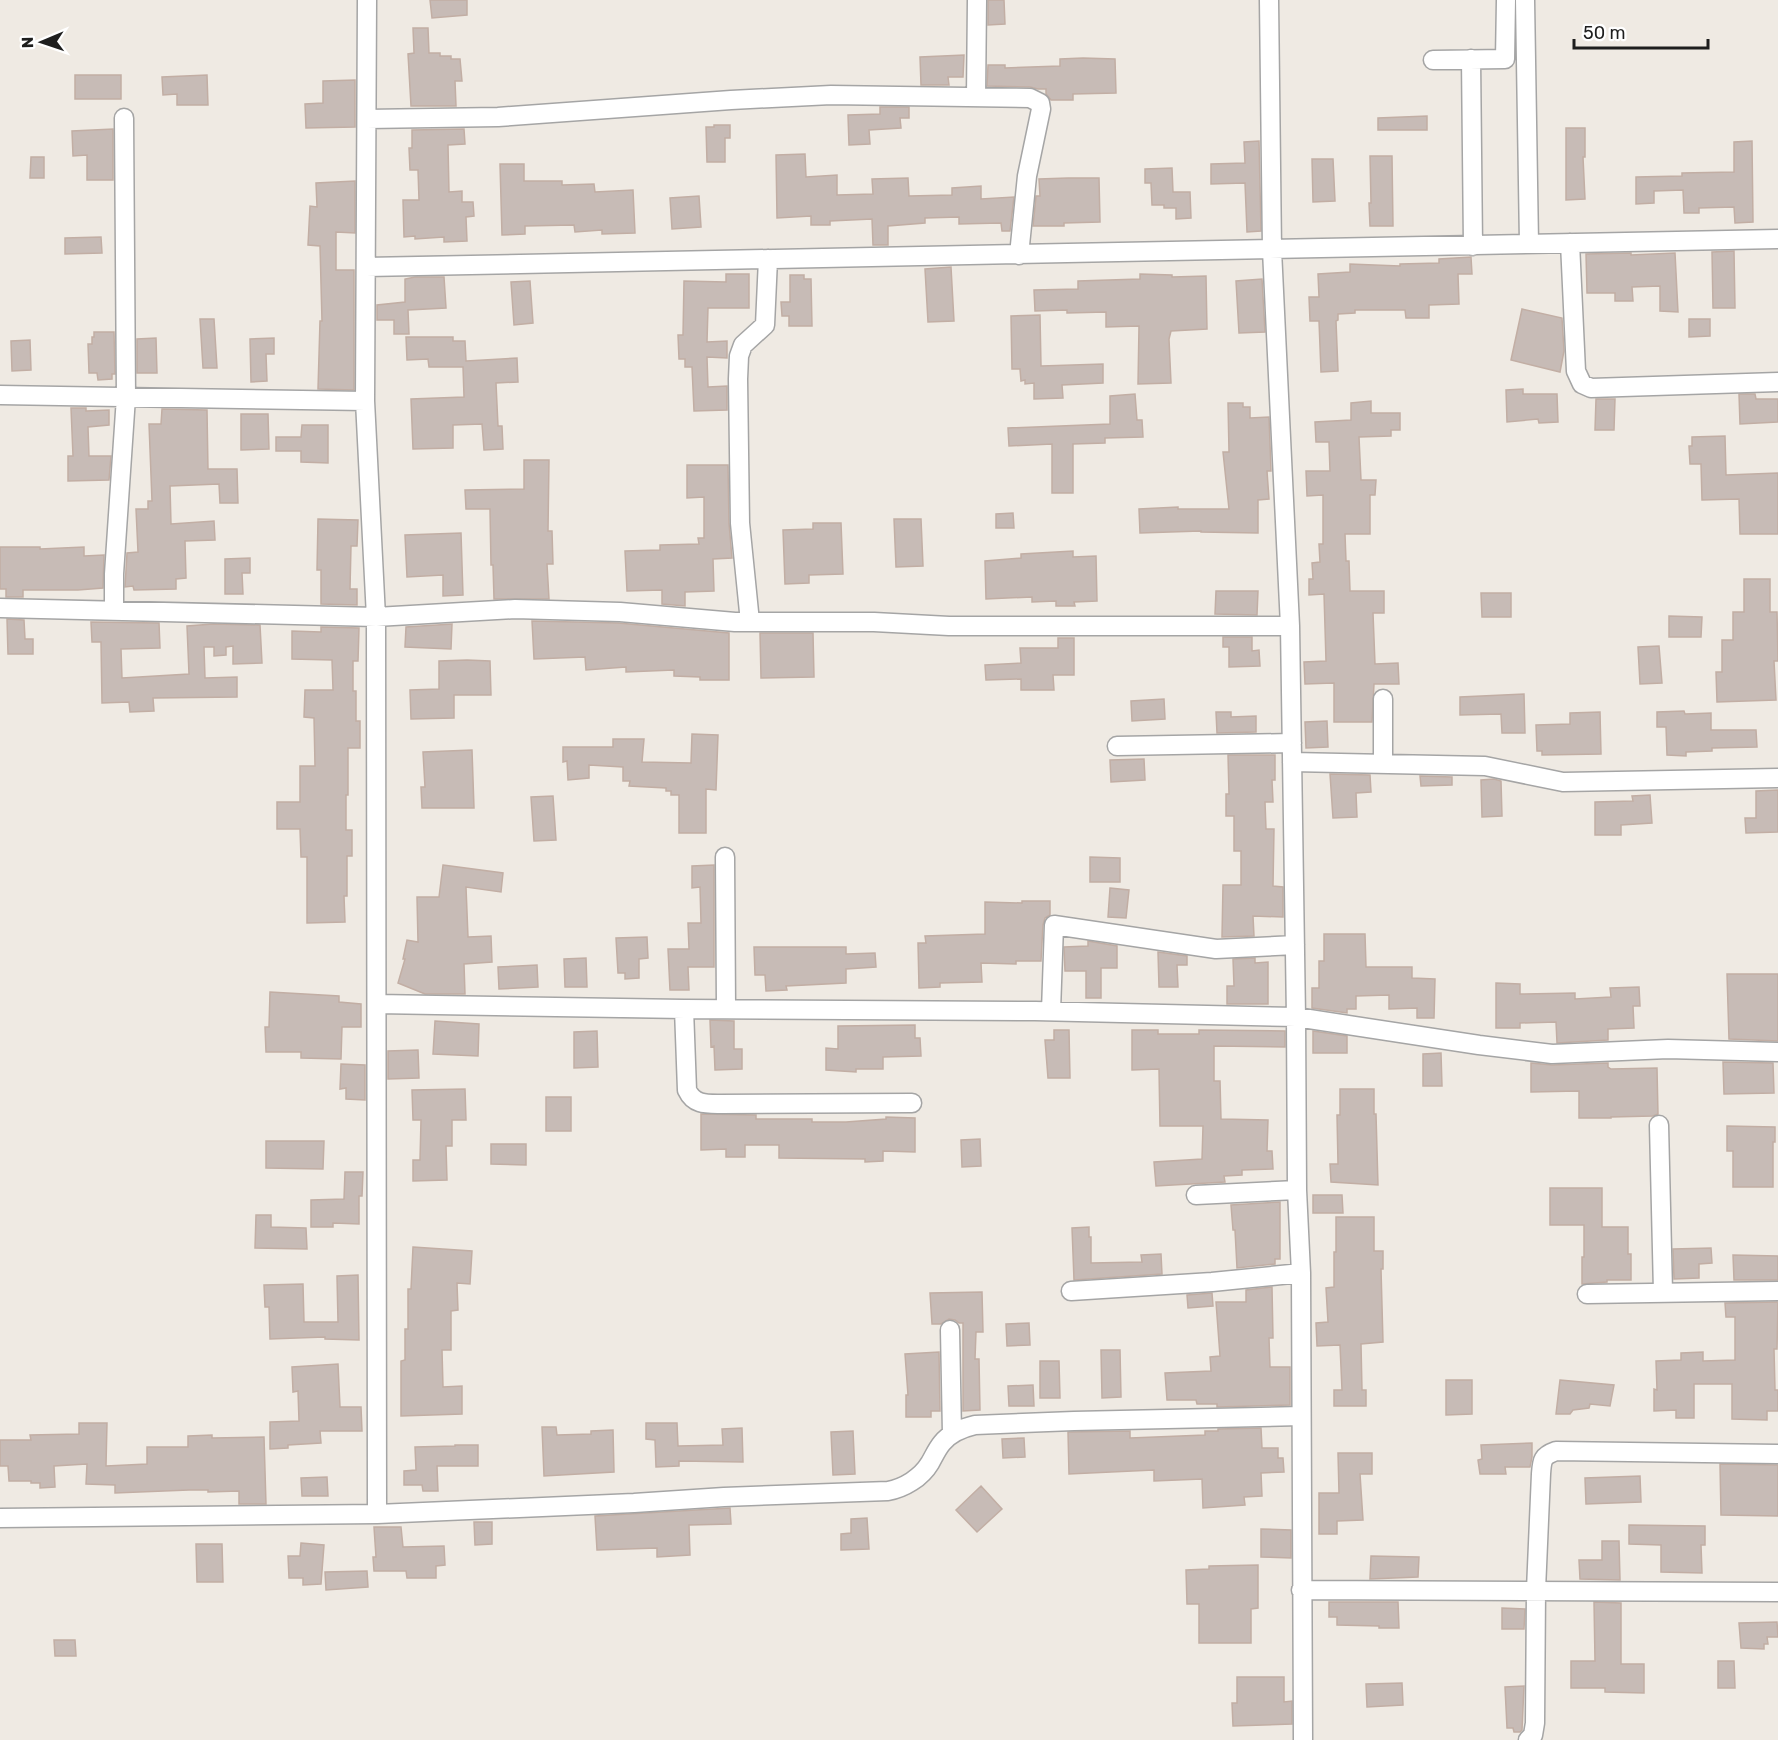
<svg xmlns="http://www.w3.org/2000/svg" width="1778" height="1740" font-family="Rubik,sans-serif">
<rect width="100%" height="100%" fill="#efeae3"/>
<path fill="#c7bbb6" stroke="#c2aea4" stroke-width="1.5" d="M430,0H467V15L432,18Z
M988,0H1004L1005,24L988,25Z
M413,28H428L429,53H440V56H451V59H460L462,81H455L456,106H411L408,54L414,53Z
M964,55L963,77H948L949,85H921L920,57Z
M1083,58L1115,59L1116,93L1073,94V100H1051L1046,94V89H1038L1030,87L987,86L988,65H1005V68L1060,66V59Z
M75,75H121V99H75Z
M207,75L208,105H177V94L163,95L162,77Z
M355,80V127L306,128L305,104L323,103V81Z
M880,107H909V118H900L901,128L869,130L870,144L849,145L848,115L880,114Z
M1427,116V130H1378V118Z
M714,125H730V138H725V162H707L706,127H714Z
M1566,128H1585V157H1583L1585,199L1566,200Z
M113,129V180H87V155L73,156L72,131Z
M464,129L465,144L448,145L449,192L462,191V202H473L474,216L466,217L467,241L444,242V237L415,239V236L404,237L403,200H419L418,170H410L409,148H412V130Z
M1259,141L1261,231L1247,232L1245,183L1211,184V164L1245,163L1244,142Z
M1752,141L1753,222L1735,223L1734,207L1699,208V213H1684L1683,190L1654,191V203L1636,204V177L1682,176V173L1734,172V142Z
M805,154L806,177L837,175V195L873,194L872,179L908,178L909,196L952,195V188L981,186V199L1014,197L1010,231H1002L1001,223L959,224V217L925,218V223L888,226V245H873L872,219L830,221V225H811V216L777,218L776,155Z
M1370,156H1392L1393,226H1370L1369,203H1371Z
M31,157H44V178H30Z
M1312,159H1333L1335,201L1313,202Z
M500,164H524V181H562V185L594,184L595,192L633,190L635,233L602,234V230L575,232L574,225L525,226V234L502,235Z
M1172,168L1173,192H1190L1191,218L1176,219V208H1164V205H1152L1151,183H1145V169Z
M1068,178H1099L1100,222L1064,223V226H1033L1036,196H1040L1039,179Z
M355,181V233L336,232V270H354V390L318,389L320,321H322L320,246L308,245L310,206L317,207L316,183Z
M699,196L701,227L672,229L670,198Z
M101,237L102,253L65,254V238Z
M1734,251L1735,308H1713L1712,252Z
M1631,253V255L1675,253L1678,312L1660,311V286L1632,287L1633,301H1615V293H1587L1586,254Z
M1471,257L1472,274H1458L1459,304L1429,305V318H1406L1405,310H1355V313L1338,314V320L1336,321L1338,371L1321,372L1319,321H1310L1309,297H1319L1318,274L1350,272V264L1400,266V264L1439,263V259Z
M951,267L954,321L928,322L925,269Z
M726,274H749V308H708L707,342L727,341V358L707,357L708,387L727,386V410L694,411L692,367H685V359H679L678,335H683L684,281L726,282Z
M1140,274L1172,275V277L1206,276L1207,329L1171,331L1169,339L1171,383L1138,384L1139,326L1106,327V312L1067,313V310L1035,311L1034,290L1078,289V281L1140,279Z
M790,275H804V279H811L812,326H789V316H782L781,302H790Z
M415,277H444L446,308L408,310L409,334H394V320H377V305L405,302V279Z
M1262,279L1265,332L1239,333L1236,281Z
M530,281L533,323L514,325L511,282Z
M1522,309L1562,318L1564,351L1560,372L1511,360Z
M1040,315L1041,366L1103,364V383L1062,385L1063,398L1034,399V383L1025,384V380L1021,381L1020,369H1012L1011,316Z
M200,319H214L217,368H203Z
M1689,319H1710V336L1689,337Z
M94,332H114L115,374H112V379L98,380L97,373H89L88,344H92V337H94Z
M406,337H453V341H465L466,361L517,358L518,382L496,383L498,426H502L503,449L484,450L482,424L453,425V448L413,449L411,399L464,397L463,367H429L428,359L407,360Z
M156,338L157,373H137V339Z
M274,338V354H266L267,381L251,382L250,339Z
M30,340L31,370L12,371L11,341Z
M1523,389V394H1557L1558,422L1539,423L1538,419L1507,422L1506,390Z
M1135,394L1137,420H1142L1143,437L1105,438V443L1073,444V493H1052V444L1009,446L1008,428L1110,424V396Z
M1739,394H1755L1756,399H1778V422L1740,424Z
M1596,399H1615L1614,430H1595Z
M1371,401V413H1400V430H1391V436L1359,437L1361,480H1376L1375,495H1370V534H1345L1346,561H1349L1350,591H1384V613H1373L1375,664L1398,663L1399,684H1374L1372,722H1334V683L1305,684L1304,662L1326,661L1324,594L1309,595V579H1313L1312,563L1320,562L1319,544H1323V495L1307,496L1306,471H1330L1329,442H1316L1315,422L1351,420V403Z
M1228,403H1243V407H1250V418L1269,417L1271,471H1267L1269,499L1258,500V533L1201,532V531L1140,533L1139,509L1178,507V509H1229L1223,452H1229Z
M71,408H86V411L109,410V425L88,427L89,456H111L109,480L68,481V456H73Z
M162,409L207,410L208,469H237L238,503H220L219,484L170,486L171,524L214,521L215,540L185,541L186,578L176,579V589L134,590L133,586L125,587L127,553L138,552L136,509H148V501H152L149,424H161Z
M241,414H268L269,449L241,450Z
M302,425H328V463L301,462V451H276V437H301Z
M1725,436L1726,475L1778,473V534H1740L1739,499L1702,500L1701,464H1690L1689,446H1692V437Z
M524,460H549L548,531H552L553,564H547L549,599H494L493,565H491L490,509H466L465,490L524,489Z
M687,465H728L729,523L732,558L713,559L714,591L685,592V606L662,604V590L627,591L625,551L660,550V545L699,544L698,538H704V497L687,498Z
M1013,513L1014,528H996V514Z
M318,519L358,520L357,546H351L350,589H357V605L321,604V570H317Z
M894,519H921L923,566L896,567Z
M813,523H841L843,574L809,575V583L785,584L783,530L813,529Z
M461,533L463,595L443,596V575L407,577L405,535Z
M0,547H40V549L84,547V556L104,555L103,588L78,590H23V597H6V589H0Z
M1073,551V557L1096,556L1097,601L1074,602L1075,606H1056V601L1032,602V597L986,599L985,561L1021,558V554Z
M250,558V573H242L243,594H225V559Z
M1744,579H1770V612H1777L1778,661H1774L1776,700L1717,702L1716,672H1722V640H1733V612H1744Z
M1216,591H1258L1257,615L1215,614Z
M1481,593H1511V617H1482Z
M1669,616L1702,617L1701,637H1669Z
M7,619L24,620L25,639H33V654H8Z
M532,621L618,623L729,633V680H700V677L674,676V670L626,672V667L586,670L585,657L534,659Z
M91,622L159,623L160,648L121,649L122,678L189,674L187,626L213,624L260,625L262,663L233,664V646L226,647V655L214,656V647H204L205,678L237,677V697L153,698L154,711L130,712L129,702L102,703L101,642H92Z
M452,624L451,649L405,647L406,627Z
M321,627L359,628L358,661H353V691H356V721H360V748H348V795H346V830H352V856H347V896H344L345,922L307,923V857H301L300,829H277V802H300V766H315L314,718L304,717L305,690H333L332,660L292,659V631L321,632Z
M760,633H813L814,677L761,678Z
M1223,637H1252V651L1259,650L1260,666L1229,667V647H1223Z
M1058,638H1074V675H1053L1054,690H1021V679L986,680L985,665L1021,663L1020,648H1058Z
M1659,646L1662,683L1640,684L1638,647Z
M467,660L490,661L491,695H454V718L411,719L410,690L439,689V661Z
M1524,694L1525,733H1502L1501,714L1460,715V697Z
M1164,699L1165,719L1132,721L1131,701Z
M1684,711L1685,714L1711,713V730H1756L1757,747L1712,748V751L1686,752V756L1667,755L1666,727H1657V712Z
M1216,712H1231V717L1256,716V732L1217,733Z
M1600,712L1601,754L1542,755V751H1537L1536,725L1570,724V713Z
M1327,721L1328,747L1306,748L1305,722Z
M692,734L718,735L716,790L706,789V833H679V795H671V791H666V788L629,786L630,781H623V767L589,765V778L568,780L567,761L563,762V747H613V739H644L642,762L691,763Z
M472,750L474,808H422L421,787H425L423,752Z
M1228,755H1275V780H1272L1273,802H1265L1266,829H1274L1273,886L1283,887V917L1253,916L1254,936L1222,937L1223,885H1241V851H1234V816H1226V794H1229Z
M1144,759L1145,780L1111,782L1110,760Z
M1330,774L1370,775L1371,792L1356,793L1357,817L1333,818Z
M1420,776L1452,777V785L1421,786Z
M1494,779L1501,781L1502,816L1482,817L1481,780Z
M1778,790V832L1746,833L1745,818H1756V791Z
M1650,795L1652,823L1621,825V835H1595V802L1633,801L1632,796Z
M553,796L556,840L534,841L531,797Z
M1090,857L1120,858V882H1090Z
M443,865L503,873L501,892L466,887L468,937L491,936L492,962L464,964L465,994H425L398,983L405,959H403L407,940L418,942L417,897H439Z
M714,865V967H688L689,990H670L668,949H689L688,923H701L700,887L692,888V866Z
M1110,888L1129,890L1126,918L1108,917Z
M1022,901H1050V915L1045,918L1043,925L1041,961H1016V964L981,963L982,982L940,983V987L919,988L918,943H926L925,936L985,934V902L1022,903Z
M1324,934H1365L1366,967H1412V978L1435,979L1434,1018H1417V1008L1389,1009V995L1356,996V1009H1347V1013L1312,1008V988H1319V961H1324Z
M647,937L648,958L639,959V978L625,979V973H618L616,938Z
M1088,941L1117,946V968H1101V998H1086V971H1065L1064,947L1088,946Z
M754,947H846V954L875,953L876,967L846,969V983L786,986L787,990L766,991L765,975H755Z
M1158,952L1187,956V965H1177L1178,987H1159Z
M586,958L587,987H565L564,959Z
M1255,958V963L1268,962V1004H1227V986H1234L1233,959Z
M537,965L538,987L499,989L498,967Z
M1727,974H1778V1041L1729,1039Z
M1496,983L1520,984V994L1575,993V999L1611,997L1610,988L1639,987L1640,1006H1633L1634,1028L1608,1029V1040L1557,1043L1556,1022L1520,1023V1028H1496Z
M270,992L339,996V1002L361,1004V1027H342L341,1059L301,1058V1052H266L265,1027H269Z
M710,1020L734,1021V1049H742V1069L715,1070L714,1046L711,1047Z
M435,1021L479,1024L478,1056L433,1054Z
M915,1025V1038H920L921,1056L883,1057V1069H856V1072L826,1070V1048L838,1049V1026Z
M1054,1030H1069L1070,1078H1048L1045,1040H1054Z
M1132,1030H1158V1034H1199V1030L1285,1031V1047L1214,1046V1081H1220L1221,1119L1268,1120L1267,1151H1272L1273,1169L1242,1170V1175L1224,1176L1225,1182L1156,1186L1154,1162L1202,1159L1203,1126H1160L1159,1069L1132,1070Z
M597,1031L598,1067L574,1068V1032Z
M1313,1031L1347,1036V1053H1313Z
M418,1050L419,1078L388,1079V1051Z
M1441,1053L1442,1086H1423V1054Z
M1723,1062L1773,1063L1774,1093L1724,1094Z
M1531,1063L1552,1065L1608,1063V1067L1611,1069L1657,1068L1658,1114L1653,1116L1611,1117V1118H1579V1091L1531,1092Z
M341,1064L365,1065V1100L346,1099V1088L340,1089Z
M465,1089L466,1120H452V1146H446L447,1180L413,1181V1160H420L421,1120H413L412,1090Z
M1340,1089H1374V1114H1376L1378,1185L1331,1182L1330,1164H1338L1337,1115H1340Z
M546,1097H571V1131H546Z
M701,1114L756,1115V1119H812V1122H846L886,1119V1117L915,1118V1152L883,1151V1161L865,1162V1159L779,1158V1145H745V1157H726V1149L701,1150Z
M1727,1126L1775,1127V1142H1773V1187H1733V1151H1727Z
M980,1139L981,1166L962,1167L961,1140Z
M266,1141H324L323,1169L266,1168Z
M491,1144H526V1165L491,1164Z
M345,1172H363L362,1196H359V1224L333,1223V1227H311V1200L344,1199Z
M1550,1188H1602V1227H1628V1254H1631V1280H1607V1282L1582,1284V1257H1584V1225H1550Z
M1313,1195H1342L1343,1213H1313Z
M1280,1202V1259H1275V1264L1237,1268L1235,1230H1233L1231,1205Z
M256,1215H271V1227L306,1228L307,1249L255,1248Z
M1336,1217H1374V1251H1383V1269H1381L1383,1342L1361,1344L1362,1390H1366V1406H1334V1390H1342L1340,1345L1317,1346L1316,1323L1328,1322L1326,1288L1334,1287V1252H1336Z
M1089,1227V1237H1091V1263L1142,1262L1141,1255L1161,1254L1162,1274L1074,1280L1072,1228Z
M413,1247L472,1251L470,1284L457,1283L458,1310L451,1311V1350H442L443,1387L462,1386V1414L401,1416V1361L405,1360V1329H408V1289H411Z
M1711,1248L1712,1263L1699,1264V1278L1674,1279L1673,1249Z
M1733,1255L1778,1256V1280H1734Z
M358,1275L359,1340L325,1339V1337L270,1339L269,1307H265L264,1285L303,1284L304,1322H338L337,1276Z
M1272,1287L1273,1338H1269L1270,1367H1290V1405L1217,1407V1404H1197L1196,1400H1167L1165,1373L1211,1371L1210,1357L1220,1356L1216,1302H1246V1290Z
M982,1292L983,1332H976L975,1359H979L980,1410L963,1411V1323H959L955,1320L949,1319L941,1324H932L930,1293Z
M1212,1293L1213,1306L1188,1308L1187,1295Z
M1778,1302L1777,1349H1774L1775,1390H1778V1411H1767V1420L1732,1419V1384H1694V1418H1676V1410L1654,1411V1389L1657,1390L1656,1361L1681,1360V1353L1703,1352V1361L1735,1360V1317H1726L1725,1303Z
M1029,1323L1030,1345L1007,1346L1006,1324Z
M1101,1350H1120L1121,1397L1102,1398Z
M939,1352L940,1411H931V1417H906V1395H908L905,1354Z
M1040,1361H1059L1060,1398H1040Z
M338,1364L340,1407H361L362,1431H320L321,1443L288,1445V1448L270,1449V1422L299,1421L298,1391L293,1392L292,1367Z
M1446,1380H1472V1414L1446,1415Z
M1560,1380L1614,1385L1610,1406L1590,1404L1589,1408L1573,1410L1570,1414H1556Z
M1033,1385L1034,1406H1009L1008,1386Z
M79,1423H107L106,1466L147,1464V1447H188V1436L212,1435V1438L264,1437L266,1504H239V1491L208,1492V1490H189L115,1493V1485L86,1484L87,1464L54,1466L55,1487L40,1488V1483H31V1481H9L8,1466H0V1440H31L30,1435L79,1434Z
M646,1423H677L678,1446L723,1445L722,1429L742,1428L743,1462L679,1461V1466L656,1467L655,1440L646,1439Z
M542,1427H556L557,1435L591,1434V1431L613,1430L614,1472L544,1476Z
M1261,1428L1262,1448H1278V1458H1283L1284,1472L1261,1473L1262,1496L1244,1497L1245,1505L1203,1508L1202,1479L1154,1481V1470L1069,1474L1068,1432L1130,1431V1438L1205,1435V1431H1218V1429Z
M853,1431L855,1474L833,1475L831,1432Z
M1024,1438L1025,1457L1003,1458L1002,1439Z
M1532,1443V1457L1530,1467H1505L1506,1474H1480L1478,1460L1482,1459L1481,1445Z
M455,1445H478V1466H437L438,1491H423L422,1485H404V1471L416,1470L415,1447L455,1446Z
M1338,1453H1372V1474H1360L1363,1520L1337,1521V1534H1319V1493H1339Z
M1720,1464L1778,1465V1516L1721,1515Z
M1640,1476L1641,1502L1586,1504L1585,1478Z
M327,1477L328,1496H302L301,1478Z
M981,1486L1002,1509L977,1532L956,1510Z
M730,1508L731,1524L689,1525L690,1555L657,1557V1548L597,1550L595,1516Z
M867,1518L869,1549L841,1550V1534L851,1533V1519Z
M474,1522H492V1544L475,1545Z
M1629,1525L1705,1526V1545H1701L1702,1573L1661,1572V1545L1629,1544Z
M374,1527H401L403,1547L444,1546L445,1565L436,1566V1578H407L406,1571H374L373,1557H376Z
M1261,1529L1291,1530V1558L1261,1557Z
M1602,1541H1619L1620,1580L1580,1579L1579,1560H1602Z
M301,1543L324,1545L321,1584L303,1585V1578H289L288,1556H300Z
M196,1544H222L223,1582H197Z
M1371,1556L1419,1557L1418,1577L1370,1579Z
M1258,1565V1608L1251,1609V1643H1199V1604H1187L1186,1570L1209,1569V1566Z
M367,1571L368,1587L326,1590L325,1572Z
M1329,1602H1398L1399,1628H1379V1626L1337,1625V1617H1329Z
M1594,1602L1621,1603V1664H1644V1693L1605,1692V1688H1571V1661H1595Z
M1502,1608L1525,1609L1524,1629H1502Z
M1777,1622L1778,1637H1767L1768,1644H1764V1649L1741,1648L1739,1623Z
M54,1640H75L76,1656H55Z
M1718,1661H1734L1735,1688H1718Z
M1237,1677H1284V1702L1292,1701V1724L1233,1726L1232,1703H1237Z
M1402,1683L1403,1705L1367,1707L1366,1684Z
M1524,1686L1522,1730L1520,1732H1514L1513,1728H1507L1505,1687Z"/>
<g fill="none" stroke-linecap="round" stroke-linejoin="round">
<defs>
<path id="street" d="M367,0L365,401L376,617L377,1514
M1269,0L1272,250L1290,626L1296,1017L1297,1190L1301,1273L1303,1740
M1525,0L1529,243
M1471,59L1473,246
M1433,60L1505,59L1506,0
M976,97L977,0
M367,119L498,117L731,100L831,95L1030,98L1040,103L1041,109L1027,176L1019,255
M1570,243L1576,371L1582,384L1591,388L1778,382
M366,267L1778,239
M0,395L365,401
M0,608L376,617L515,609L620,612L735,622H874L949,626H1290
M114,611V574L126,397L124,118
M750,622L740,523L738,379L739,356L743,345L765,325L768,259
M1117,746L1292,743
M1292,762L1485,766L1563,782L1778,778
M1383,764V699
M725,857L726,1008
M377,1004L684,1009L1035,1011L1296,1017L1479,1045L1552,1054L1668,1049L1778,1052
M684,1009L687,1090C694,1105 706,1104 721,1104L912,1103
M1051,1011L1054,925L1216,949L1295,945
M1659,1125L1663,1292
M1196,1195L1297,1190
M1071,1291L1212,1282L1301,1273
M1587,1294L1778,1291
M950,1330L952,1434
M0,1518L377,1514L634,1503L724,1497L888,1491C904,1488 921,1478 930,1463C934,1456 937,1449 942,1443C950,1433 962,1428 975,1425L1074,1421L1301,1416
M1301,1590L1778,1592
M1528,1740L1533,1735L1535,1723L1536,1590L1541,1474C1542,1460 1542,1456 1556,1451L1778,1454"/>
</defs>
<use href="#street" stroke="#a5a5a5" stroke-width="21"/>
<use href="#street" stroke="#fff" stroke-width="18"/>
</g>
<g transform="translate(42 42) rotate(268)" stroke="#ffffff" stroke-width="4.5" paint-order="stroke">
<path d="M0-4.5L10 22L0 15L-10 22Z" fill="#1e1e1e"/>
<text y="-9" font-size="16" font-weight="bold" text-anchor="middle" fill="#1e1e1e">N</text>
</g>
<path d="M1574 39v9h134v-9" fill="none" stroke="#1e1e1e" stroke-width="3"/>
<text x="1583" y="39" font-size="18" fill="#1e1e1e" stroke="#ffffff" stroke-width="4.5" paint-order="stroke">50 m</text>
</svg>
